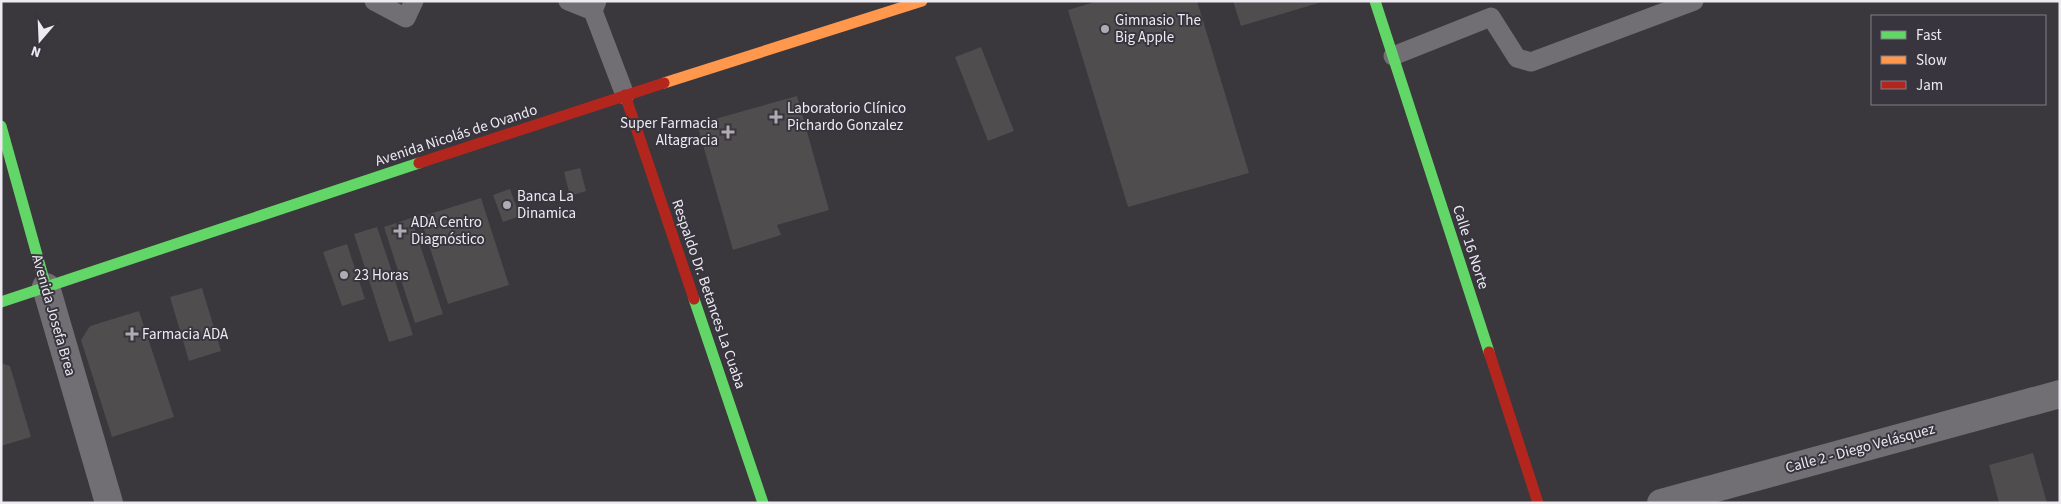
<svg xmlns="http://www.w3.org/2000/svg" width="2061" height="504" font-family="'Source Sans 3',sans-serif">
<rect width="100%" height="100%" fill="#3a373d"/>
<path fill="#504d4e" d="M1098,1H1197L1249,173L1128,207L1068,10Z
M1233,1H1322V2L1241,26Z
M981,47L1014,131L988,141L955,57Z
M797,96L829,210L777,225L781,235L733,250L697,124Z
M580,168L586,191L570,196L564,172Z
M510,189L520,216L503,222L493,195Z
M481,198L509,285L448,304L420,217Z
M411,218L443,314L415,323L384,227Z
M377,227L413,335L389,342L354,234Z
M347,244L365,299L342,306L323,252Z
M202,288L221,351L189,361L170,297Z
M139,311L174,417L112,437L81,340L90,326Z
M1,363L10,366L31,437L1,446Z
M2033,453L2047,503H1999L1989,465Z"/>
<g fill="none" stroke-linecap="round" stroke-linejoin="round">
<path stroke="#716f74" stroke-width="19" d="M374,1L406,18L414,1
M568,1L593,11
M597,1L593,11L625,95
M1393,56L1491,17L1517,58L1531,62L1694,1"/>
<path stroke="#716f74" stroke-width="28" d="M46,287L109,503
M1661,503L2060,394"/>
<path stroke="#63d668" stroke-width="11" d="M1375,1L1489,352
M1,126L46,287
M694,299L763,503
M1,302L419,163"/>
<path stroke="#ff974d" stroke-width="11" d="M664,83L922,1"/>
<path stroke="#b3261e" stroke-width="11" d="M625,95L694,299
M419,163L664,83
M1489,352L1538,503"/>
</g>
<g fill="#aeacb2" stroke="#39353f" stroke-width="2">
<circle cx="1105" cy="29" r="5"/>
<path d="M773.5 109.5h5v5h5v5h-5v5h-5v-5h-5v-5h5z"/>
<path d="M725.5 124.5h5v5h5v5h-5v5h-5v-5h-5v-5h5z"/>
<circle cx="507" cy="205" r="5"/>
<path d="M397.5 223.5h5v5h5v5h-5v5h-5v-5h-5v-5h5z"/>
<circle cx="344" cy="275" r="5"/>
<path d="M129.5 326.5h5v5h5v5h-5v5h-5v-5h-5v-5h5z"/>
</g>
<g text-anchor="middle" stroke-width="4" stroke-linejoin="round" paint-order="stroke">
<g font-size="15" fill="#edebf1" stroke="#39353f" text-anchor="start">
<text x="1115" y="25">Gimnasio The<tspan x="1115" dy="17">Big Apple</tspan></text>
<text x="787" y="113">Laboratorio Clínico<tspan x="787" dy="17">Pichardo Gonzalez</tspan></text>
<text x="718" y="128" text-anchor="end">Super Farmacia<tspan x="718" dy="17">Altagracia</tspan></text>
<text x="517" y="201">Banca La<tspan x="517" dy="17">Dinamica</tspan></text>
<text x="411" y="227">ADA Centro<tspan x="411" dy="17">Diagnóstico</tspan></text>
<text x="354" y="280">23 Horas</text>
<text x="142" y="339">Farmacia ADA</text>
</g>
<g font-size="15" fill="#edebf1" stroke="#39353f">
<text transform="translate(456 135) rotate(-18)" y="5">Avenida Nicolás de Ovando</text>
<text transform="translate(1471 247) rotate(72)" y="5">Calle 16 Norte</text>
<text transform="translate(709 294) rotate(71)" y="5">Respaldo Dr. Betances La Cuaba</text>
<text transform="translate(54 315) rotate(74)" y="5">Avenida Josefa Brea</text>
<text transform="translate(1860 448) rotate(-15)" y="5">Calle 2 - Diego Velásquez</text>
</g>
</g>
<rect width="2061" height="504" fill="none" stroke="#edebf1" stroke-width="5"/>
<rect x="1871" y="15" width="175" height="90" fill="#39353f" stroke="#817e86"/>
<rect x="1881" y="31" width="25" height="8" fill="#63d668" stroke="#817e86"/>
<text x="1916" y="40" font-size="15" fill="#edebf1">Fast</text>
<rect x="1881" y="56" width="25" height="8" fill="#ff974d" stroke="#817e86"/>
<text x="1916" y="65" font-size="15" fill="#edebf1">Slow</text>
<rect x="1881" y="81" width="25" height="8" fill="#b3261e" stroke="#817e86"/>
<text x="1916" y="90" font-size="15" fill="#edebf1">Jam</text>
<g transform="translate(40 40) rotate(199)" stroke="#39353f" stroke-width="4" paint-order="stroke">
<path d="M0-4L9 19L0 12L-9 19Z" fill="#edebf1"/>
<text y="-8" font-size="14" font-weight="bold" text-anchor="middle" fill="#edebf1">N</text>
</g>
</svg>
